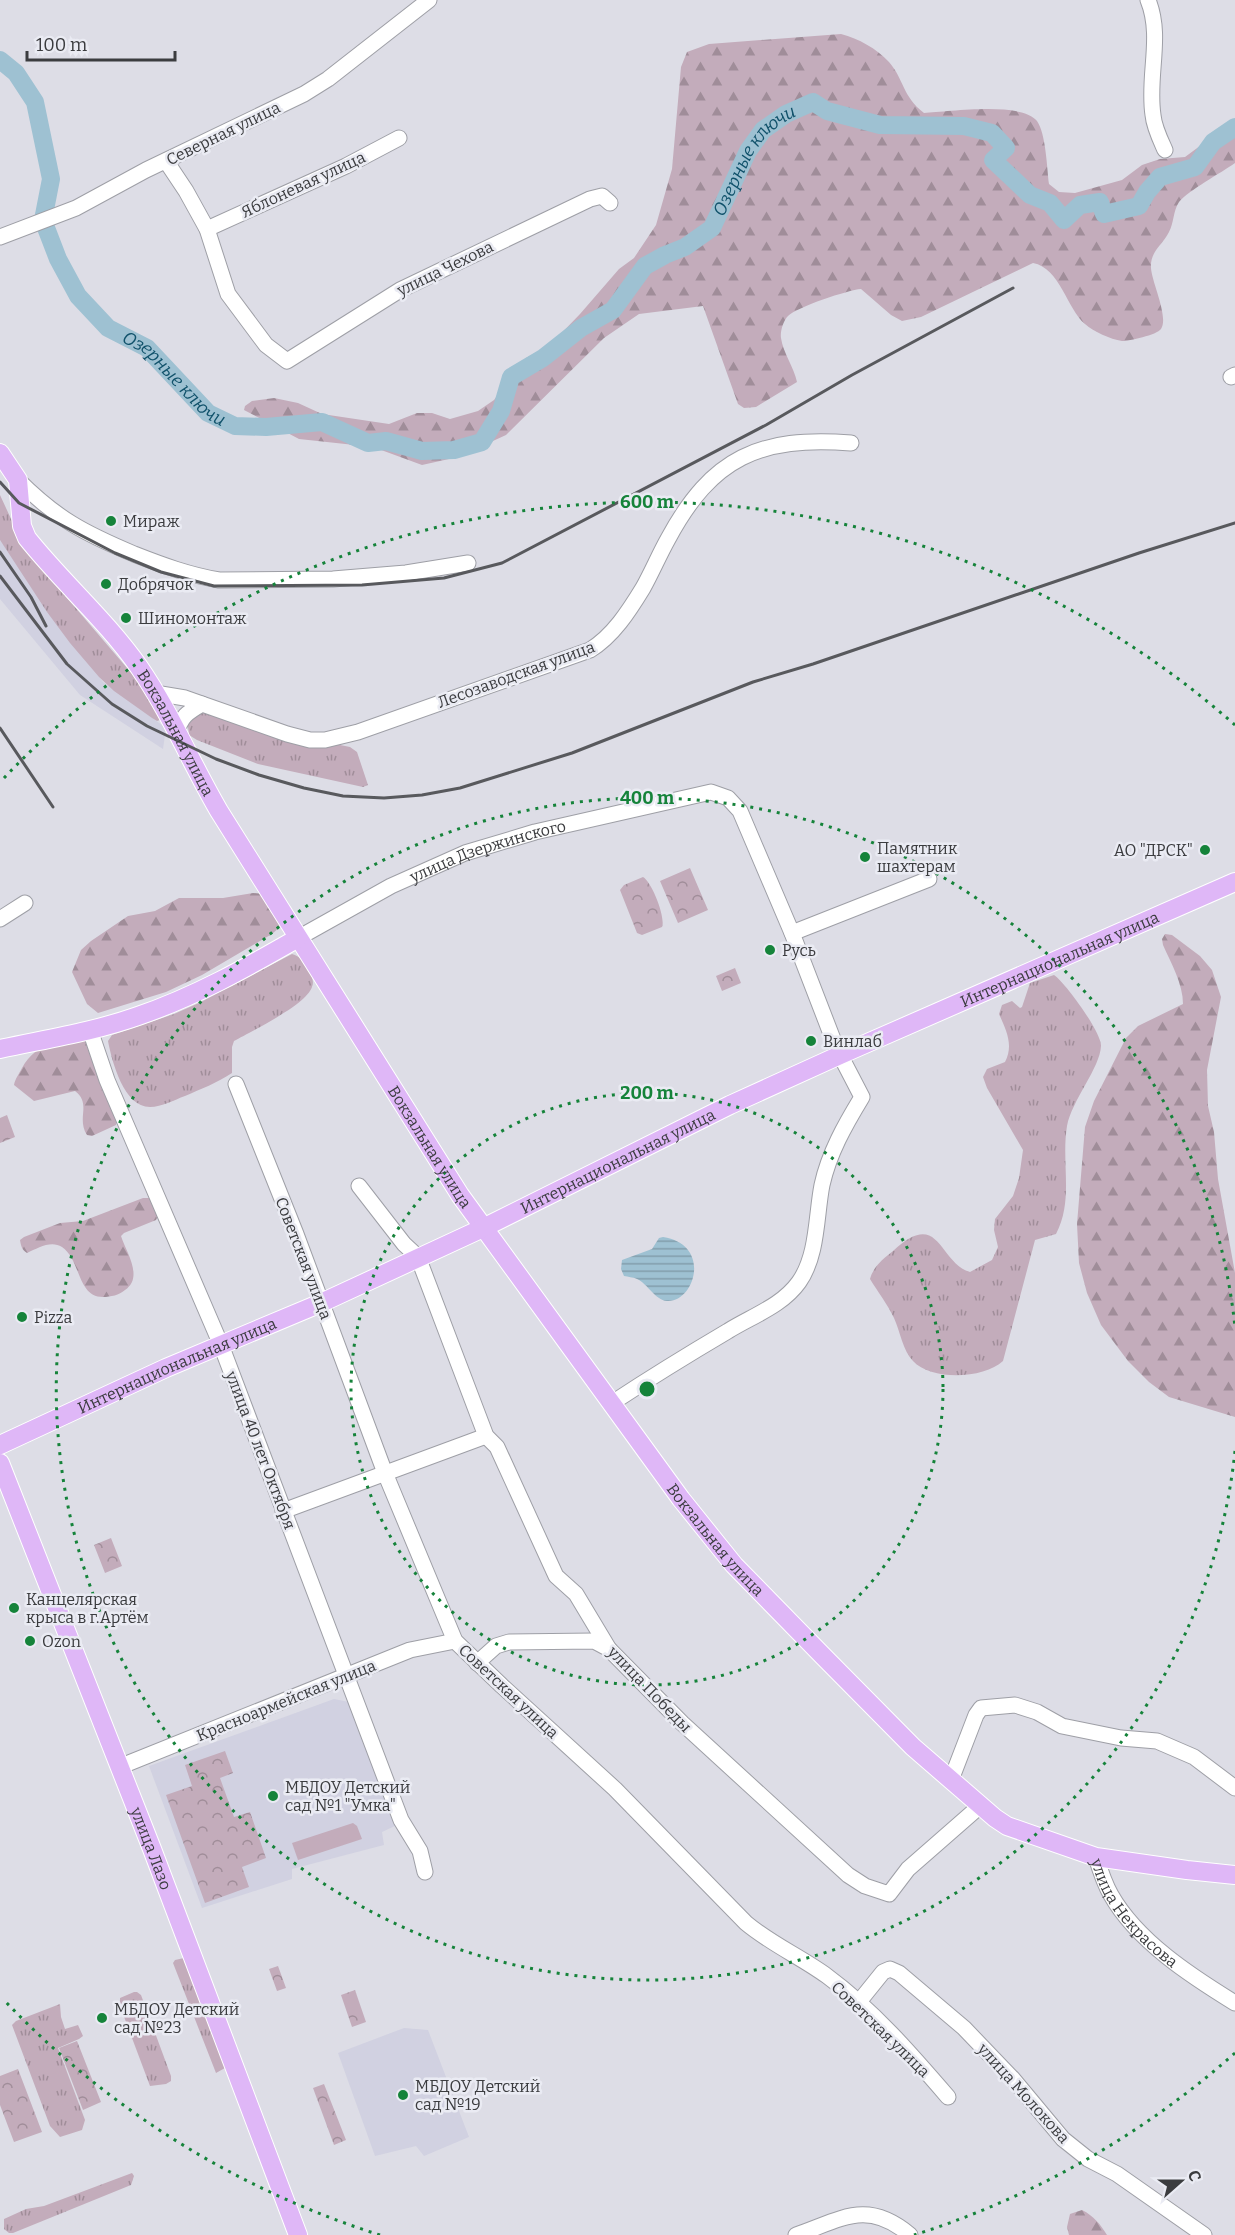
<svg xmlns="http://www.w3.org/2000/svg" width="1235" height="2235" font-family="Bitter,serif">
<defs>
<pattern id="grass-tufts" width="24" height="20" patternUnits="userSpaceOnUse" patternTransform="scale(1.5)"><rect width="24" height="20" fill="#c3acbb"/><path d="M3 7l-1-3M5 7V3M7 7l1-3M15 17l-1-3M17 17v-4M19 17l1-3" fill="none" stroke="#a08d99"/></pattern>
<pattern id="forest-firs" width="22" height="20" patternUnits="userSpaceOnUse" patternTransform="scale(1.5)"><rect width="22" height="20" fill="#c3acbb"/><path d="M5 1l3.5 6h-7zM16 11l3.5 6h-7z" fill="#a08d99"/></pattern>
<pattern id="park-crowns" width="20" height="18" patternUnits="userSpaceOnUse" patternTransform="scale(1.5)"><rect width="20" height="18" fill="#c3acbb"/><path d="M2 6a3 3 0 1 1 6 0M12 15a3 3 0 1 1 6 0" fill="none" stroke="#a08d99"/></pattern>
<pattern id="water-rules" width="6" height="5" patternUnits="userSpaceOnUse" patternTransform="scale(1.5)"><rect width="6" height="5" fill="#9ec1d2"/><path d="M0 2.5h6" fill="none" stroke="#829eac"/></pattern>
</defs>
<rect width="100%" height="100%" fill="#dddde6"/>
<path fill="#d1d1e1" d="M0,540L103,682L166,728L163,749L80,695L0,599Z
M334,1699L349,1702L397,1825L382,1832L384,1845L292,1869V1879L202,1908L149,1766Z
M404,2028L428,2030L469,2137L424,2156L416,2146L375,2156L338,2053Z"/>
<path fill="url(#grass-tufts)" d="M0,495L18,534L68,599L133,675L159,712L160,720L157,721L152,718L114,691L99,677L70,643L47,612L0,540Z
M204,712L286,734L350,747L357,752L368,785L363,787L258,764L197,740L189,735L188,725L190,719Z
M292,954C300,956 304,962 308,969C312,975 314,981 312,987C306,1005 252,1031 234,1041L232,1047V1073C217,1083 201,1089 185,1096C174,1100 162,1107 150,1107C124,1107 112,1062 108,1041L112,1035L174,1014L201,1002Z
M1054,975C1065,982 1102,1033 1101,1046C1100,1068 1072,1100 1067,1126C1061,1163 1074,1200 1056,1234L1035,1240L1003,1361C984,1379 931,1381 913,1361C903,1351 900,1331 894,1318C888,1305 878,1292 870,1279C873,1267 884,1258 893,1251C940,1207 938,1262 970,1272L992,1260L998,1247L994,1230L995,1219L1013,1196L1019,1178L1023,1150L987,1088L983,1077L987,1069L1005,1062C1014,1045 1006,1030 999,1014L1002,1005L1012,1001L1020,1008L1022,1007L1030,983Z
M184,1958L225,2062V2068L216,2073L173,1963L175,1960Z
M134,1992H137L141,1995L171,2076V2081L166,2084L150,2086L120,2006V1998Z
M60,2004L61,2017L65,2029L78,2025L83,2036L79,2039L58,2048L85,2120L82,2130L60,2137L50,2126L12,2025L16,2021Z
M132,2173L134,2176L131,2185L13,2233H9L4,2229V2219L26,2209L44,2206Z"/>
<path fill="url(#forest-firs)" d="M841,34C859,39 876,48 889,62C904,79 902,96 924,113C948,112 1021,101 1037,121C1046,134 1047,168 1049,184L1059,192L1075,193L1122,180L1142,165L1160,159L1185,157L1235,120V163C1221,173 1189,190 1179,202C1173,211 1174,223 1169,232C1162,246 1150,251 1151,268C1152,283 1169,317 1161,329C1157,335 1129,341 1122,341C1110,339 1094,332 1085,324C1067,309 1060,268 1033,263L921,317L902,321L891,315L861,289C848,290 797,307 788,316C783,321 780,332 781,338C783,353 794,367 797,382L756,407L744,408L738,404L703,306L639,314L604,338L506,435L458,457L422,465L373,447L299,439L244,410L245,406L252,401L274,398L298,403L322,414L389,424L417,413H432L450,419L478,411L494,400L526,358L550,345L580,314L619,269L634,258L656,225L672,169L681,67L687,52L709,44L722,43Z
M253,893L264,894L281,926L272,934L202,975L166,992L98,1013L87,1004L72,972L81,950L91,941L128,916L155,911L179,898H223Z
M1165,934L1172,935L1200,956L1212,970L1221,997L1207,1070L1208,1106L1214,1132L1218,1179L1235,1273V1417L1169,1397L1149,1382L1128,1361L1101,1325L1087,1293L1079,1263L1077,1224L1085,1127L1094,1101L1126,1038L1138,1026L1183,1004C1183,984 1171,963 1163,945L1162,939Z
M86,1040L117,1121L116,1125L92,1136L87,1135C76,1118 92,1104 75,1091L34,1101L14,1085C15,1079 19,1074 22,1068C37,1041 58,1044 86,1040Z
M143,1198H150L158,1216L156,1220L124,1233L121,1236C126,1252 144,1277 125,1290C119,1295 111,1297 103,1297C77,1297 81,1260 62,1247C51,1240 38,1248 27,1253C22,1250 21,1246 20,1240L24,1237L60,1223L83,1221Z
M1082,2210C1094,2216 1100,2224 1107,2235H1069L1067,2227L1070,2214Z"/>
<path fill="url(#park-crowns)" d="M690,868L708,910L678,923L660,881Z
M643,877C652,882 666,918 662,927L642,935L637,933L620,890L624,885Z
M735,968L741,983L722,991L716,976Z
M7,1115L15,1137L0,1143V1118Z
M111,1538L122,1566L105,1573L94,1545Z
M225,1751L233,1773L220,1778L234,1817L250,1812L266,1858L242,1867L249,1887L205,1903L166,1795L192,1786L185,1765Z
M278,1966L286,1988L277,1991L269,1969Z
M355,1990L366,2022L352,2027L341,1995Z
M77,2041L101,2102L83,2110L59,2048Z
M18,2069L42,2132L14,2142L0,2105V2076Z
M324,2084L346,2140L334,2145L313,2088Z"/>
<path fill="#c3acbb" d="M353,1823L357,1826L362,1839L298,1860L292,1843Z"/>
<path fill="url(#water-rules)" d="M663,1237C713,1245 694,1303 667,1301C655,1300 648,1284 637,1279C633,1277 628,1277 624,1276L621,1269L622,1260L652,1249L659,1238Z"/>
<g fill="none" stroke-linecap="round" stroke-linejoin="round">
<path stroke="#9ec1d2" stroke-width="18" id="s1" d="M0,60L16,73L35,102L51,179L43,220L58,259L78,296L108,328L147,348L208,413L235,426L266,427L322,422L368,443L386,441L422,451L454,450L482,442L501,411L511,377L543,358L581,328L613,310L645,266L665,255L685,247L712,228L748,151L763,130L786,114L813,102L827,111L880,125L964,126L992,133L1006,148L993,160L1030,195L1050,203L1064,220L1080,205L1100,202L1104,214L1139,206L1147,192L1160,177L1195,167L1213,142L1235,127"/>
<defs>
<g id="minor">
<path d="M1148,0C1163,37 1147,76 1153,115C1154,127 1160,139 1165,150"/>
<path d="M166,161L186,191L207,229L228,294L266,345L287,361L400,290L590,199L602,196L610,203"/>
<path d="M207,229L346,166L399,138"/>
<path d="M0,237L76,208L146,170L304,94L328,79L429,0"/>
<path d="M1231,377L1235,375"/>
<path d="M18,480C57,519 84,533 134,554C162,565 189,575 219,580L333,579L406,573L468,563"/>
<path d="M155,693L185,698L202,704"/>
<path d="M177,733C180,717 188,712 202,704L287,734L310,740H325L358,732L590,650C613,636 629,611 643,588C652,572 659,555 668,539C712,457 760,436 851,443"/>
<path d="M0,919L25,903"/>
<path d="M792,933L929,879"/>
<path id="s2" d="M298,938L391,886L465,853L535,832L711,792L728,798L740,811L792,933L836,1047L862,1097C845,1125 829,1153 822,1185C816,1215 818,1255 799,1282C782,1306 752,1316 728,1331C689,1354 650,1378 612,1403"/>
<path d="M90,1030L107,1080L221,1345L401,1820L420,1851L425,1872"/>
<path d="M236,1084L296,1234L385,1473L455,1641L502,1686L615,1789L746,1923C771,1944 801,1957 827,1976C873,2010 911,2054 948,2097"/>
<path d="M359,1186L404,1244L418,1257L486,1436L497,1447L556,1576L576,1594L609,1649L682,1723L848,1875L865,1886L889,1894L908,1869L980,1806"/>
<path d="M283,1511L486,1436"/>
<path d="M477,1663L496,1646L509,1642L594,1641L609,1649"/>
<path d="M119,1767L410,1650L455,1641"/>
<path d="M951,1780L976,1715L981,1708L1015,1705L1037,1712L1062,1726L1121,1738L1157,1741L1194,1757L1235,1788"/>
<path id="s3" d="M1096,1857C1100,1870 1104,1883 1111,1895C1137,1941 1191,1976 1235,2003"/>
<path d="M858,2003L883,1972L890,1969L899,1973L964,2028L1013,2079L1063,2139L1088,2159L1117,2174L1204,2235"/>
<path d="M796,2235C842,2219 867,2199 910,2235"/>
</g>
<g id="major">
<path id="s4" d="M0,453L18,480L22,526L27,538C62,582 106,620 139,667C170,712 191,763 219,811L460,1195L681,1499L734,1565L823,1656L913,1747L995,1818L1007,1826L1096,1857L1187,1870L1235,1875"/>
<path d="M0,1049C46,1039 93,1032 138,1016C194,997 246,968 298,938"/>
<path id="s5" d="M0,1445L166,1368L321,1303L483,1228L730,1105L840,1055L1235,882"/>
<path id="s6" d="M0,1463L152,1849L298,2235"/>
</g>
</defs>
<use href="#minor" stroke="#9e9fa6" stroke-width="17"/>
<use href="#major" stroke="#fff" stroke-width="20"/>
<use href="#minor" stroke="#fff" stroke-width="15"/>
<use href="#major" stroke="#dfb7f7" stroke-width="18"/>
<path stroke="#58595d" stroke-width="3" d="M0,482L19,503L115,553L161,572L214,586L362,585L444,578L502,563L766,425L852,375L1013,288
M0,552L31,597L46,626
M0,576L67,664L112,704L147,726L216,759L259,775L304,788L343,796L384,798L422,795L460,788L572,753L753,682L813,664L1139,553L1235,523
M0,728L53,807"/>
</g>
<g fill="none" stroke="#15833a" stroke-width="3" stroke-dasharray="3 6">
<circle cx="647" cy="1389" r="296"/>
<path d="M1235 1451A591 591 0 1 1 1235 1327"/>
<path d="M1235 2053A887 887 0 0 1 914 2235M380 2235A887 887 0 0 1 4 2000M4 778A887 887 0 0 1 1235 725"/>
</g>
<g fill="#15833a" stroke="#eaebf3" stroke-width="2">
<circle cx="111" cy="521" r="6"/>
<circle cx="106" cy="584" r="6"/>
<circle cx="126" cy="618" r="6"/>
<circle cx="1205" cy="850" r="6"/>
<circle cx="865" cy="857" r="6"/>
<circle cx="770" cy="950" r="6"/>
<circle cx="811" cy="1041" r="6"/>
<circle cx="22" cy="1317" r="6"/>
<circle cx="14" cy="1608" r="6"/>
<circle cx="30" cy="1641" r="6"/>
<circle cx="273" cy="1796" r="6"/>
<circle cx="102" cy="2018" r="6"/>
<circle cx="403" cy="2095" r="6"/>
</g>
<g text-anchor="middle" stroke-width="5" stroke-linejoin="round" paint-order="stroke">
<g font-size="16" fill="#3b3c3f" stroke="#eaebf3">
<text transform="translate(223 133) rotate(-26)" y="6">Северная улица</text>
<text transform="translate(303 184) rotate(-25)" y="6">Яблоневая улица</text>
<text transform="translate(445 268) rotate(-26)" y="6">улица Чехова</text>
<text transform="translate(516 674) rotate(-20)" y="6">Лесозаводская улица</text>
<text dy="6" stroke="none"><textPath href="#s4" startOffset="338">Вокзальная улица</textPath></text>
<text dy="6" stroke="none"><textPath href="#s2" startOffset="210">улица Дзержинского</textPath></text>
<text dy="6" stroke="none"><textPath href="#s5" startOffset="1166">Интернациональная улица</textPath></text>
<text dy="6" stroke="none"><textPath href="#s4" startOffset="824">Вокзальная улица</textPath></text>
<text dy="6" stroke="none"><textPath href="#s5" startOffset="680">Интернациональная улица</textPath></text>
<text transform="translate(304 1258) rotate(69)" y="6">Советская улица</text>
<text dy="6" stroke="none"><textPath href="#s5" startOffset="194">Интернациональная улица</textPath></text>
<text transform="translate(261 1450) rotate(69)" y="6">улица 40 лет Октября</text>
<text dy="6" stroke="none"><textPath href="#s4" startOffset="1310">Вокзальная улица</textPath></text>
<text transform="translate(650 1689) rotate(46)" y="6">улица Победы</text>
<text transform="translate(509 1691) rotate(43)" y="6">Советская улица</text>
<text transform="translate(286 1700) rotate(-22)" y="6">Красноармейская улица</text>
<text dy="6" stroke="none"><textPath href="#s6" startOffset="414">улица Лазо</textPath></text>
<text dy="6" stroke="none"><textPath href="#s3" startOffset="69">улица Некрасова</textPath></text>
<text transform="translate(881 2029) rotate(44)" y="6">Советская улица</text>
<text transform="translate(1024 2093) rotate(48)" y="6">улица Молокова</text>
</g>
<g font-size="16" fill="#3b3c3f" stroke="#eaebf3" text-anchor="start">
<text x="123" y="527">Мираж</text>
<text x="118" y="590">Добрячок</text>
<text x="138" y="624">Шиномонтаж</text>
<text x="877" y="854">Памятник<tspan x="877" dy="18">шахтерам</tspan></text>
<text x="1193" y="856" text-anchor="end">АО "ДРСК"</text>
<text x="782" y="956">Русь</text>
<text x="823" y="1047">Винлаб</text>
<text x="34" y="1323">Pizza</text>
<text x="26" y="1605">Канцелярская<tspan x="26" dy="18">крыса в г.Артём</tspan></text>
<text x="42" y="1647">Ozon</text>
<text x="285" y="1793">МБДОУ Детский<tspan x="285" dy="18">сад №1 "Умка"</tspan></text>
<text x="114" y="2015">МБДОУ Детский<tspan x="114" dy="18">сад №23</tspan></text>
<text x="415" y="2092">МБДОУ Детский<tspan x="415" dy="18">сад №19</tspan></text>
</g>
<g font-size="18" font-style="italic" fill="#11526b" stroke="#eaebf3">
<text dy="6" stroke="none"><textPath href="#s1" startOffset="1128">Озерные ключи</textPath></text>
<text dy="6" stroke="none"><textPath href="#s1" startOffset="388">Озерные ключи</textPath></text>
</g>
</g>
<circle cx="647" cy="1389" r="9" fill="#15833a" stroke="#eaebf3" stroke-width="3"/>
<g font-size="18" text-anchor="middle" font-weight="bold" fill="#15833a" stroke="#eaebf3" stroke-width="5" stroke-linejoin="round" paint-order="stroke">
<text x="647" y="508">600 m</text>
<text x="647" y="804">400 m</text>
<text x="647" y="1099">200 m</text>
</g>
<g transform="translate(1181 2181) rotate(69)" stroke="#eaebf3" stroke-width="4.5" paint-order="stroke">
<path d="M0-4.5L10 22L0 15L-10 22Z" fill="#3b3c3f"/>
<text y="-9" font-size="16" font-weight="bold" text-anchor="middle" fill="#3b3c3f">С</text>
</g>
<path d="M27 51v9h148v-9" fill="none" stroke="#3b3c3f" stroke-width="3"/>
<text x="36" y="51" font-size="18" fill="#3b3c3f" stroke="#eaebf3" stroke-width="4.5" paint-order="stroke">100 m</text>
</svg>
